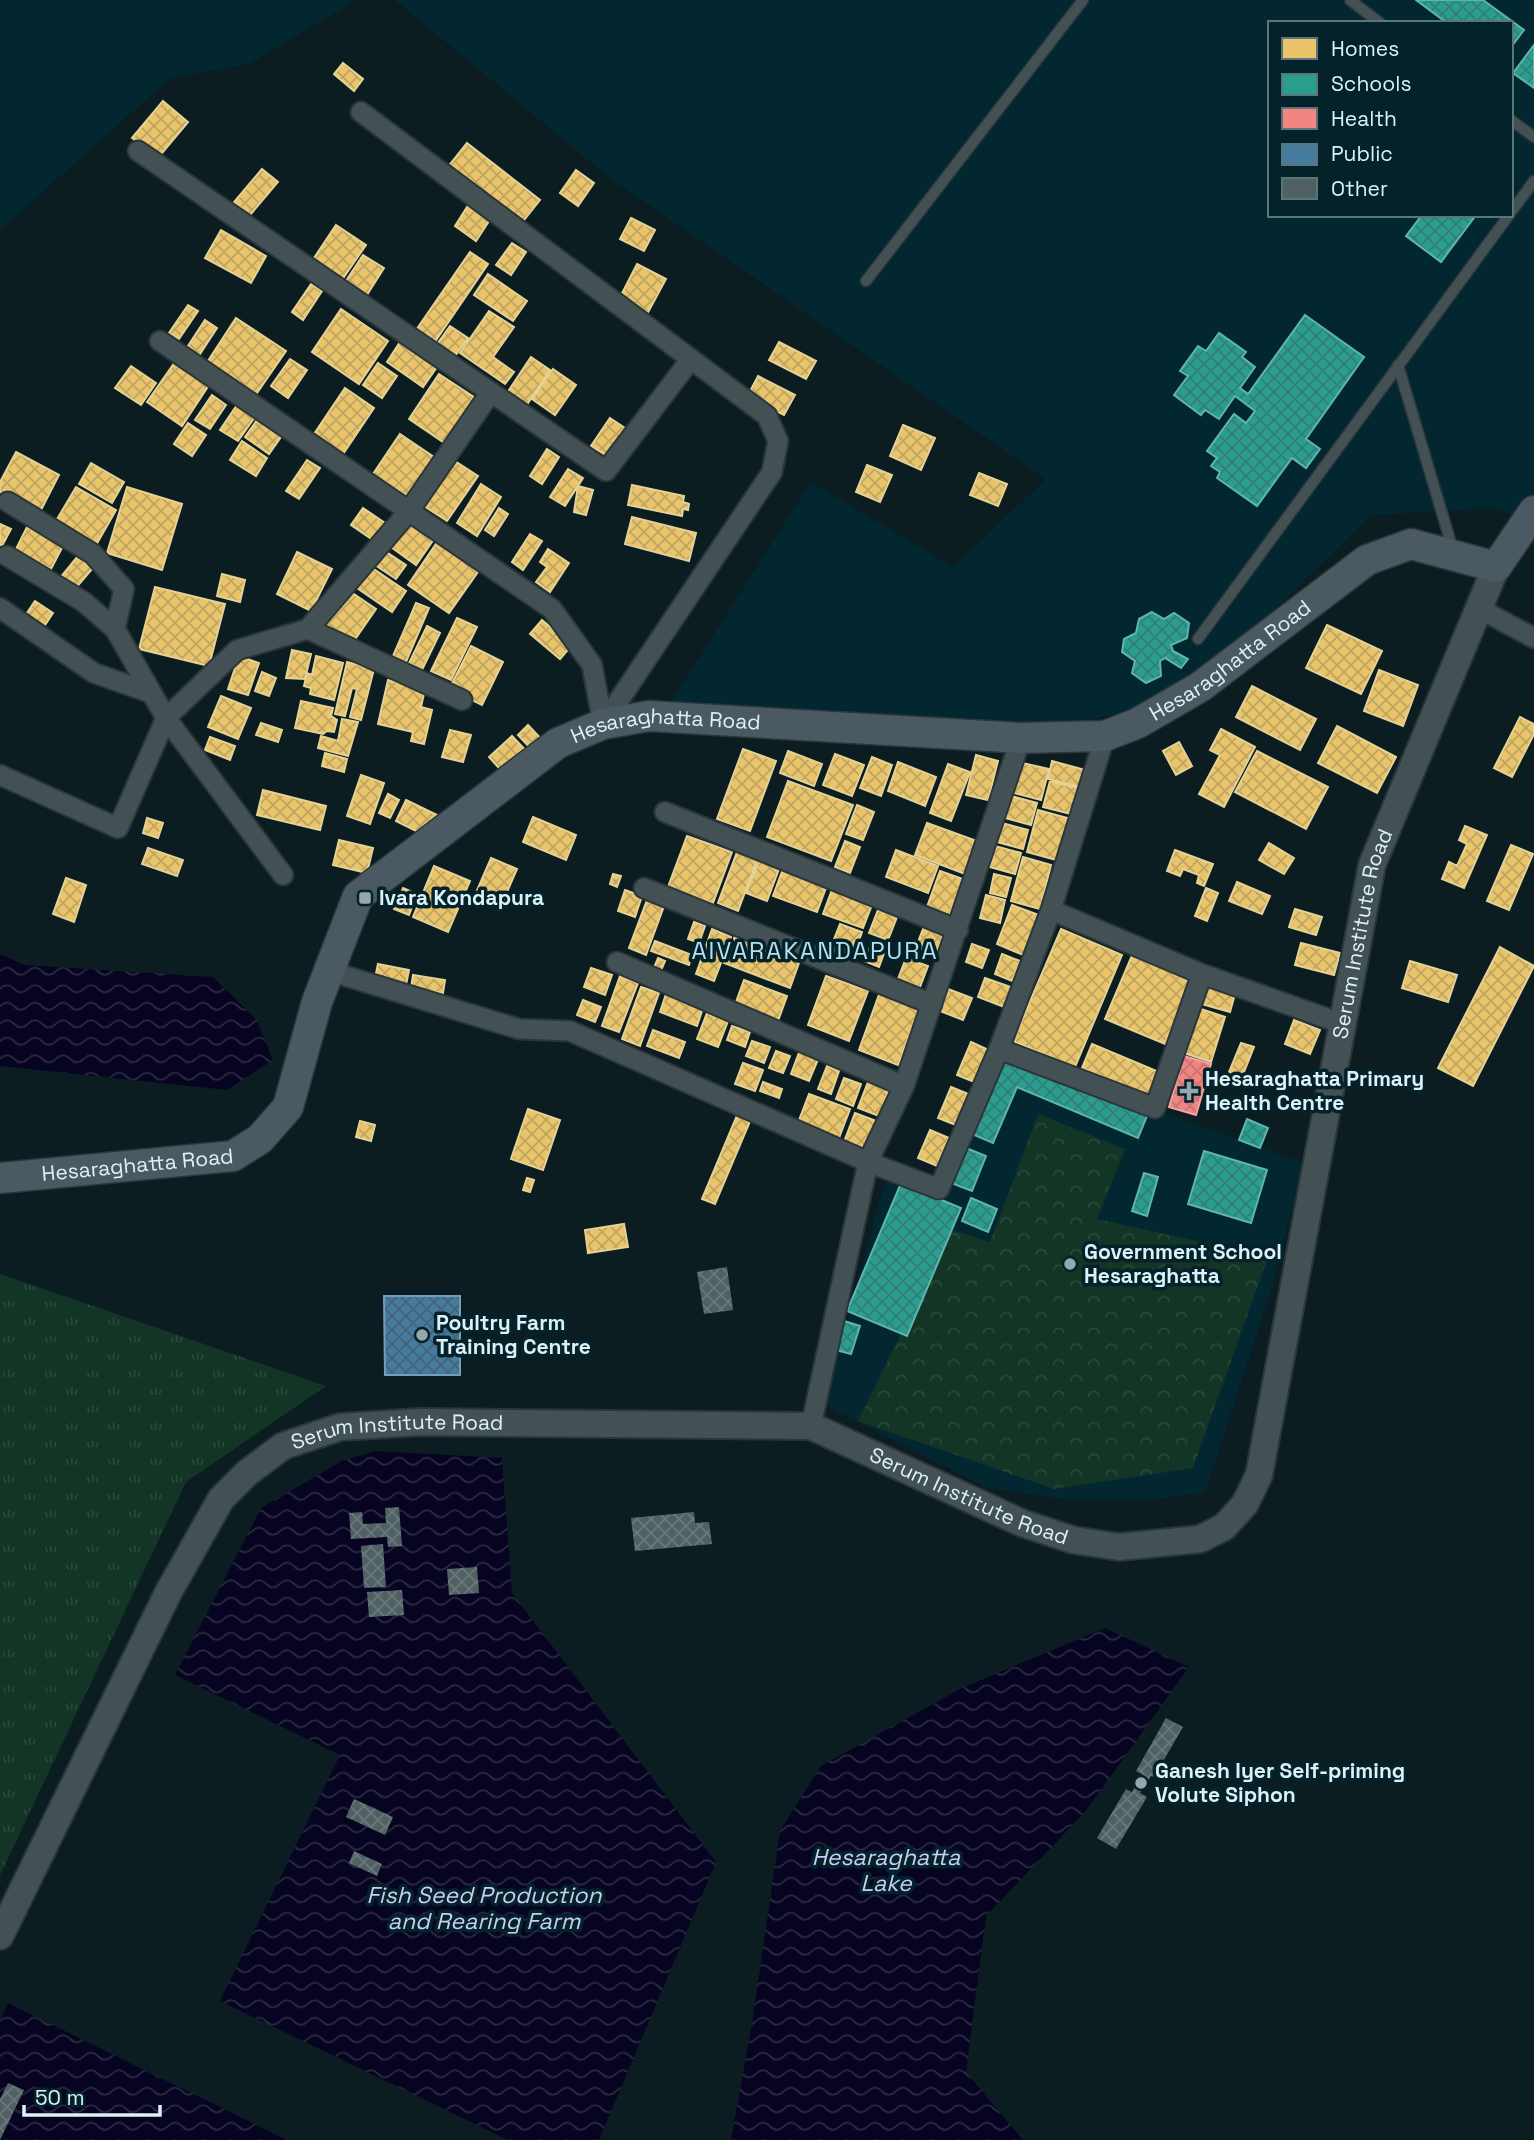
<svg xmlns="http://www.w3.org/2000/svg" width="1534" height="2140" font-family="'Space Grotesk',sans-serif">
<defs>
<pattern id="grass-tufts" width="24" height="20" patternUnits="userSpaceOnUse" patternTransform="scale(1.75)"><rect width="24" height="20" fill="#123525"/><path d="M3 7l-1-3M5 7V3M7 7l1-3M15 17l-1-3M17 17v-4M19 17l1-3" fill="none" stroke="#29493b"/></pattern>
<pattern id="park-crowns" width="20" height="18" patternUnits="userSpaceOnUse" patternTransform="scale(1.75)"><rect width="20" height="18" fill="#123525"/><path d="M2 6a3 3 0 1 1 6 0M12 15a3 3 0 1 1 6 0" fill="none" stroke="#29493b"/></pattern>
<pattern id="water-waves" width="16" height="10" patternUnits="userSpaceOnUse" patternTransform="scale(1.75)"><rect width="16" height="10" fill="#070421"/><path d="M0 5q4-4 8 0t8 0" fill="none" stroke="#2b2942"/></pattern>
<pattern id="homes-cross-hatch" width="8" height="8" patternUnits="userSpaceOnUse" patternTransform="scale(1.75)"><rect width="8" height="8" fill="#e9c46a"/><path d="M0 0l8 8M0 8l8-8" fill="none" stroke="#bfa562"/></pattern>
<pattern id="schools-cross-hatch" width="8" height="8" patternUnits="userSpaceOnUse" patternTransform="scale(1.75)"><rect width="8" height="8" fill="#2a9d8f"/><path d="M0 0l8 8M0 8l8-8" fill="none" stroke="#327f77"/></pattern>
<pattern id="health-cross-hatch" width="8" height="8" patternUnits="userSpaceOnUse" patternTransform="scale(1.75)"><rect width="8" height="8" fill="#f28482"/><path d="M0 0l8 8M0 8l8-8" fill="none" stroke="#c67574"/></pattern>
<pattern id="public-cross-hatch" width="8" height="8" patternUnits="userSpaceOnUse" patternTransform="scale(1.75)"><rect width="8" height="8" fill="#457b9d"/><path d="M0 0l8 8M0 8l8-8" fill="none" stroke="#446478"/></pattern>
<pattern id="building-cross-hatch" width="8" height="8" patternUnits="userSpaceOnUse" patternTransform="scale(1.75)"><rect width="8" height="8" fill="#516163"/><path d="M0 0l8 8M0 8l8-8" fill="none" stroke="#69787a"/></pattern>
</defs>
<rect width="100%" height="100%" fill="#0c1d22"/>
<path fill="#022731" fill-rule="evenodd" d="M0,0H356L249,64L170,78L0,230Z
M395,0H1534V523L1493,508L1371,515L1251,633L1200,676L1138,710L1049,727L669,705L811,482L953,567L1046,479L610,178ZM1270,23H1511V215H1270Z
M1001,1054L1304,1163L1271,1290L1205,1492L1147,1500H1068L986,1487L825,1405L885,1181L943,1193Z"/>
<path fill="url(#grass-tufts)" d="M0,1274L326,1386L186,1482L0,1875Z"/>
<path fill="url(#park-crowns)" d="M1038,1114L1125,1149L1097,1219L1268,1257L1193,1468L1054,1489L858,1421L952,1230L990,1242Z"/>
<path fill="url(#water-waves)" d="M0,954L24,965L213,977L256,1019L273,1060L227,1090L0,1066Z
M376,1451L502,1458L512,1593L716,1862L599,2140H508L220,2001L340,1755L175,1675L261,1508L342,1461Z
M1105,1628L1189,1667L1085,1812L986,1916L966,2072L1023,2140H731L752,2024L780,1831L821,1766L962,1688Z
M8,2003L287,2140H0V2020Z"/>
<path fill="url(#homes-cross-hatch)" stroke="#e5d295" stroke-width="2" d="M343,63L363,79L354,91L334,74Z
M163,101L188,122L157,159L132,138Z
M467,143L540,200L520,225L447,168Z
M262,169L278,182L250,215L234,202Z
M576,170L594,183L578,206L560,193Z
M469,204L491,218L476,241L455,226Z
M631,218L655,230L644,251L620,239Z
M336,225L366,245L337,287L308,267Z
M221,230L266,256L251,283L205,258Z
M512,243L526,252L511,275L496,265Z
M470,252L488,264L432,346L414,333Z
M363,255L384,268L363,301L342,287Z
M637,264L666,279L645,318L617,303Z
M488,274L527,301L513,321L474,295Z
M311,284L322,291L303,320L292,312Z
M188,305L198,311L179,339L169,333Z
M341,309L388,341L359,384L312,352Z
M489,311L514,327L493,357L514,372L505,384L460,353Z
M236,318L286,351L255,396L206,364Z
M205,320L217,328L198,357L186,349Z
M450,326L468,338L453,359L435,347Z
M400,342L437,367L423,387L387,362Z
M779,342L816,361L806,379L769,360Z
M531,357L550,370L526,406L507,393Z
M290,359L307,370L288,398L271,386Z
M175,362L209,385L182,426L147,402Z
M378,363L397,376L382,398L363,385Z
M131,366L156,383L141,405L115,388Z
M553,369L576,385L555,415L532,399Z
M439,374L480,401L449,446L409,419Z
M758,376L795,395L784,415L747,397Z
M345,388L374,408L341,457L312,437Z
M212,395L226,405L210,429L195,420Z
M237,405L255,417L238,441L220,430Z
M610,418L625,428L607,456L591,446Z
M257,420L281,437L269,454L245,437Z
M188,423L206,435L192,456L174,444Z
M903,425L935,438L921,470L890,456Z
M400,434L437,459L410,498L373,474Z
M242,441L267,458L256,476L230,460Z
M547,449L559,457L542,484L530,476Z
M16,452L59,475L40,512L0,492V482Z
M307,460L320,468L299,499L286,491Z
M455,461L478,476L447,521L424,506Z
M91,463L124,482L112,503L79,484Z
M867,465L892,475L880,502L856,492Z
M568,469L583,478L565,506L550,497Z
M979,473L1007,484L998,506L970,495Z
M481,484L501,497L477,536L457,523Z
M632,485L684,496L683,502L689,504L688,510L683,509L682,516L628,505Z
M578,486L593,490L586,515L574,512Z
M76,487L116,510L96,545L56,521Z
M127,487L182,504L162,570L107,553Z
M363,508L385,523L373,540L351,525Z
M499,508L508,514L494,536L485,530Z
M632,517L696,533L689,561L625,544Z
M410,522L434,539L416,565L391,547Z
M0,524L11,529L2,546L0,545Z
M27,527L63,546L51,569L15,551Z
M530,534L542,541L523,570L512,562Z
M438,541L480,569L449,613L408,585Z
M382,549L406,565L396,579L372,563Z
M548,549L569,563L550,592L536,582L547,567L540,562Z
M297,552L332,569L311,611L277,594Z
M78,556L93,568L74,590L60,578Z
M368,565L406,591L392,612L354,586Z
M222,574L245,580L240,602L217,596Z
M155,587L225,604L209,666L139,649Z
M348,590L376,609L349,648L322,629Z
M35,601L53,613L43,628L25,616Z
M416,603L429,608L406,662L393,656Z
M457,618L477,627L451,680L431,671Z
M542,620L572,645L560,659L530,634Z
M1327,625L1382,651L1361,694L1306,668Z
M427,626L440,633L422,670L409,663Z
M471,646L503,662L482,705L449,689Z
M292,650L311,654L305,679L286,678Z
M239,656L259,663L248,695L228,689Z
M316,656L343,663L334,700L310,694L311,688L304,686L307,673L312,675Z
M347,662L374,669L361,720L350,717L357,689L352,688L345,716L335,714Z
M1379,670L1418,685L1403,726L1364,711Z
M262,672L276,678L269,696L255,691Z
M388,680L425,689L421,707L432,710L424,744L411,741L413,732L378,724Z
M1252,686L1316,719L1300,750L1236,717Z
M221,696L251,708L238,739L208,727Z
M301,701L333,708L331,716L337,720L334,732L327,731L323,734L295,728Z
M1520,717L1534,724V734L1512,777L1494,768Z
M342,719L358,722L348,756L318,748L321,736L338,741Z
M261,723L282,730L278,742L256,735Z
M528,725L544,742L534,752L518,735Z
M1337,726L1396,757L1377,793L1318,763Z
M1221,729L1255,747L1224,807L1199,794L1220,755L1210,750Z
M450,730L471,735L463,762L442,757Z
M512,736L532,757L508,778L489,757Z
M210,737L235,746L230,760L205,750Z
M1179,742L1192,766L1176,775L1163,751Z
M743,749L776,761L750,831L717,819Z
M788,751L822,764L814,786L780,773Z
M1257,751L1328,787L1306,829L1235,792Z
M325,753L347,759L344,772L322,766Z
M835,754L864,765L852,796L823,785Z
M976,755L998,761L988,800L966,795Z
M872,757L892,765L881,796L860,788Z
M1052,761L1085,770L1080,787L1048,779Z
M898,762L936,777L925,806L888,791Z
M1018,762L1049,769L1041,800L1010,792Z
M948,764L970,772L951,821L930,813Z
M361,775L384,783L370,824L347,816Z
M788,781L853,805L831,861L767,837Z
M1050,781L1078,788L1071,814L1043,807Z
M263,790L326,806L320,830L257,815Z
M388,794L399,800L390,818L379,813Z
M1011,796L1037,803L1031,825L1005,818Z
M406,800L439,816L428,837L396,821Z
M857,805L874,812L863,840L846,834Z
M1038,810L1071,819L1060,861L1027,852Z
M533,817L576,835L566,860L523,842Z
M147,818L163,823L158,838L143,833Z
M927,823L977,841L965,874L915,855Z
M1002,823L1028,830L1023,849L997,842Z
M1465,826L1487,835L1464,888L1442,879L1449,862L1457,866L1467,844L1459,840Z
M687,836L732,852L713,903L668,887Z
M339,840L373,848L367,873L333,865Z
M845,841L860,847L850,873L835,867Z
M1269,843L1294,858L1284,874L1259,860Z
M1511,845L1533,854L1509,910L1487,901Z
M995,846L1021,853L1015,874L990,867Z
M148,848L183,860L177,876L142,864Z
M896,850L938,866L928,893L886,877Z
M1175,850L1213,864L1204,886L1197,883L1199,875L1183,869L1180,876L1167,871Z
M737,852L757,860L738,911L718,903Z
M1023,857L1051,865L1040,909L1011,901Z
M491,858L517,869L501,906L475,895Z
M759,861L779,869L767,901L746,893Z
M434,866L470,881L448,932L413,917Z
M783,869L827,885L817,912L773,896Z
M940,871L963,879L949,916L927,907Z
M613,874L621,876L617,887L610,884Z
M994,874L1011,878L1006,897L990,893Z
M66,878L86,885L74,922L53,914Z
M1237,882L1270,896L1262,914L1229,901Z
M833,887L873,902L863,928L823,914Z
M403,888L417,894L409,915L394,909Z
M1206,888L1218,893L1207,921L1195,916Z
M625,890L642,896L635,917L618,911Z
M986,895L1005,900L1000,923L980,918Z
M647,900L664,906L646,955L629,948Z
M1012,905L1039,915L1023,955L997,944Z
M1295,909L1322,917L1316,935L1289,927Z
M878,910L897,917L888,940L869,933Z
M694,922L705,926L699,943L688,939Z
M840,924L862,932L852,960L829,952Z
M925,924L945,931L936,955L916,947Z
M712,929L731,937L714,981L696,974Z
M1061,929L1122,955L1075,1067L1013,1041Z
M735,936L800,960L790,988L724,963Z
M655,941L692,955L689,965L651,951Z
M872,942L886,948L879,967L864,961Z
M1301,943L1340,953L1334,975L1295,965Z
M972,944L989,950L982,968L966,962Z
M1500,947L1534,966L1473,1086L1438,1068Z
M1133,953L1193,979L1165,1044L1105,1019Z
M1002,954L1020,961L1012,981L995,974Z
M658,958L665,961L660,973L653,970Z
M906,958L928,966L920,987L898,979Z
M1410,961L1457,975L1448,1002L1402,988Z
M378,964L409,970L406,985L375,978Z
M591,968L612,975L605,995L584,987Z
M413,975L445,980L443,993L411,988Z
M620,976L638,983L619,1032L602,1026Z
M826,976L868,991L849,1041L808,1025Z
M985,978L1011,987L1004,1007L978,997Z
M744,980L787,996L778,1021L735,1005Z
M1203,985L1235,994L1230,1012L1198,1003Z
M641,987L659,993L640,1046L622,1039Z
M881,989L921,1004L898,1065L859,1050Z
M948,989L972,998L963,1020L940,1011Z
M666,994L703,1008L697,1026L660,1012Z
M583,1000L601,1007L595,1022L577,1015Z
M1198,1008L1225,1017L1211,1062L1184,1053Z
M707,1013L728,1021L718,1047L697,1039Z
M1294,1020L1320,1030L1310,1054L1285,1044Z
M732,1026L750,1032L745,1047L727,1040Z
M653,1030L685,1042L679,1058L647,1046Z
M752,1041L770,1047L764,1063L746,1056Z
M971,1042L993,1052L979,1084L957,1075Z
M1241,1043L1254,1047L1240,1082L1227,1077Z
M1092,1044L1159,1072L1149,1096L1082,1068Z
M800,1050L819,1057L809,1081L791,1074Z
M776,1051L790,1056L783,1073L769,1068Z
M743,1063L763,1070L755,1091L735,1084Z
M827,1066L839,1071L831,1094L818,1089Z
M844,1078L861,1084L853,1106L836,1099Z
M763,1082L782,1089L779,1098L760,1091Z
M868,1082L889,1090L879,1116L858,1108Z
M951,1087L971,1095L958,1126L938,1118Z
M809,1094L850,1109L839,1138L798,1123Z
M528,1109L560,1120L543,1170L511,1159Z
M738,1113L751,1119L715,1204L702,1199Z
M855,1113L879,1122L869,1151L844,1142Z
M360,1121L375,1125L371,1141L356,1137Z
M930,1130L949,1138L937,1166L918,1158Z
M527,1178L534,1180L530,1192L523,1190Z
M624,1224L628,1247L588,1253L585,1230Z"/>
<path fill="url(#schools-cross-hatch)" stroke="#5fb6ae" stroke-width="2" d="M1416,0H1483L1524,30L1511,47V23H1447Z
M1534,45V88L1513,73Z
M1422,215H1476L1441,262L1406,236Z
M1305,315L1364,357L1306,439L1320,449L1306,468L1292,458L1257,506L1217,478L1220,472L1211,466L1217,458L1207,451L1234,414L1246,423L1255,411L1235,396L1219,419L1205,410L1201,415L1174,395L1188,376L1180,371L1198,346L1206,351L1219,333L1246,352L1242,357L1255,367L1240,388L1248,394Z
M1152,612L1164,619L1174,613L1189,623L1187,638L1171,645L1173,651L1188,659L1181,668L1165,658L1160,661L1161,676L1146,683L1132,673L1135,661L1122,652L1124,639L1136,633L1139,619Z
M1005,1056L1147,1116L1138,1138L1017,1087L993,1143L972,1134Z
M1247,1119L1268,1128L1260,1148L1239,1140Z
M966,1148L986,1156L972,1191L951,1183Z
M1204,1151L1267,1170L1251,1223L1188,1204Z
M1144,1173L1158,1177L1147,1216L1132,1211Z
M901,1183L961,1208L907,1336L847,1311Z
M971,1198L997,1209L988,1232L962,1221Z
M844,1321L860,1326L851,1354L836,1350Z"/>
<path fill="url(#health-cross-hatch)" stroke="#eba5a5" stroke-width="2" d="M1184,1056L1211,1064L1196,1115L1169,1107Z"/>
<path fill="url(#public-cross-hatch)" stroke="#729eb8" stroke-width="2" d="M384,1296H460V1375H385Z"/>
<path fill="url(#building-cross-hatch)" d="M727,1267L733,1310L704,1314L697,1272Z
M399,1507L402,1546L388,1547L387,1537L351,1539L349,1513L362,1512L363,1524L386,1523L385,1508Z
M694,1512L695,1523L709,1522L712,1544L635,1551L631,1518Z
M383,1544L386,1587L364,1588L361,1546Z
M477,1567L479,1593L449,1595L447,1569Z
M402,1590L404,1615L369,1617L367,1592Z
M1166,1718L1183,1727L1154,1777L1151,1776L1140,1793L1147,1797L1116,1849L1097,1838L1126,1789L1132,1792L1142,1774L1136,1771Z
M354,1799L393,1817L385,1835L346,1817Z
M354,1851L382,1864L377,1876L349,1863Z
M8,2083L24,2090L0,2140V2099Z"/>
<g fill="none" stroke-linecap="round" stroke-linejoin="round">
<defs>
<path id="lane" d="M1350,0L1380,23
M1511,120L1534,137
M1511,212L1534,181
M866,281L1083,0
M1398,365L1453,550
M1198,639L1509,215"/>
<path id="street" d="M361,112L767,416L778,441L772,472L603,724
M138,151L606,471L691,359
M160,341L552,609L592,665L603,724
M8,502L93,554L124,589L115,629L166,718L283,875
M7,556L84,602L115,629
M0,608L94,673L151,693
M1480,609L1534,638
M308,629L462,700
M0,775L118,828L166,718L237,650L308,629L409,511L491,392
M665,812L958,930
M644,888L932,1004
M1051,910L1202,974L1343,1024
M617,962L904,1086
M329,971L519,1029L570,1031L868,1162L939,1189L999,1049L1051,910L1105,736
M999,1049L1155,1108L1202,974
M811,1426L868,1162L904,1086L1021,738"/>
<g id="secondary">
<path id="s1" d="M0,1936L168,1593L221,1499L247,1473L283,1446L340,1427L420,1422L811,1426L1022,1523L1073,1540L1119,1547L1200,1539L1224,1527L1245,1504L1259,1475L1372,865L1496,567"/>
</g>
<g id="primary">
<path id="s2" d="M0,1178L233,1156L260,1139L288,1107L317,1002L358,896L558,743L603,724L649,716L1021,738L1105,736L1138,723L1200,687L1367,560L1411,544L1496,567L1534,511"/>
</g>
</defs>
<use href="#lane" stroke="#2a3639" stroke-width="13"/>
<use href="#street" stroke="#2a3639" stroke-width="23"/>
<use href="#secondary" stroke="#2a3639" stroke-width="30"/>
<use href="#primary" stroke="#2a3639" stroke-width="33"/>
<use href="#lane" stroke="#435155" stroke-width="10"/>
<use href="#street" stroke="#435155" stroke-width="19"/>
<use href="#secondary" stroke="#435155" stroke-width="26"/>
<use href="#primary" stroke="#4a5962" stroke-width="30"/>
</g>
<g fill="#93a7ad" stroke="#04222a" stroke-width="2.5">
<rect x="358" y="891" width="14" height="14" rx="3.5"/>
<path d="M1185.5 1080.5h7v7h7v7h-7v7h-7v-7h-7v-7h7z"/>
<circle cx="1070" cy="1264" r="7"/>
<circle cx="422" cy="1335" r="7"/>
<circle cx="1141" cy="1783" r="7"/>
</g>
<g text-anchor="middle" stroke-width="7" stroke-linejoin="round" paint-order="stroke">
<g font-size="21" fill="#dcf1f8" stroke="#04222a">
<text dy="7" stroke="none"><textPath href="#s2" startOffset="1482">Hesaraghatta Road</textPath></text>
<text dy="7" stroke="none"><textPath href="#s2" startOffset="894">Hesaraghatta Road</textPath></text>
<text dy="7" stroke="none"><textPath href="#s1" startOffset="2158">Serum Institute Road</textPath></text>
<text dy="7" stroke="none"><textPath href="#s2" startOffset="138">Hesaraghatta Road</textPath></text>
<text dy="7" stroke="none"><textPath href="#s1" startOffset="688">Serum Institute Road</textPath></text>
<text dy="7" stroke="none"><textPath href="#s1" startOffset="1276">Serum Institute Road</textPath></text>
</g>
<g font-size="21" font-weight="bold" fill="#dcf1f8" stroke="#04222a" text-anchor="start">
<text x="379" y="905">Ivara Kondapura</text>
<text x="1205" y="1086">Hesaraghatta Primary<tspan x="1205" dy="24">Health Centre</tspan></text>
<text x="1084" y="1259">Government School<tspan x="1084" dy="24">Hesaraghatta</tspan></text>
<text x="436" y="1330">Poultry Farm<tspan x="436" dy="24">Training Centre</tspan></text>
<text x="1155" y="1778">Ganesh Iyer Self-priming<tspan x="1155" dy="24">Volute Siphon</tspan></text>
</g>
<g font-size="23" font-style="italic" fill="#c9ccf5" stroke="#04222a">
<text x="886" y="1865">Hesaraghatta<tspan x="886" dy="26">Lake</tspan></text>
<text x="484" y="1903">Fish Seed Production<tspan x="484" dy="26">and Rearing Farm</tspan></text>
</g>
<g font-size="24" letter-spacing="2" fill="#b6dfee" stroke="#04222a">
<text x="815" y="959">AIVARAKANDAPURA</text>
</g>
</g>
<rect x="1268" y="21" width="245" height="196" fill="#04222a" stroke="#5a757c" stroke-width="2"/>
<rect x="1282" y="38" width="35" height="21" fill="#e9c46a" stroke="#5a757c" stroke-width="2"/>
<text x="1331" y="56" font-size="21" fill="#dcf1f8">Homes</text>
<rect x="1282" y="74" width="35" height="21" fill="#2a9d8f" stroke="#5a757c" stroke-width="2"/>
<text x="1331" y="91" font-size="21" fill="#dcf1f8">Schools</text>
<rect x="1282" y="108" width="35" height="21" fill="#f28482" stroke="#5a757c" stroke-width="2"/>
<text x="1331" y="126" font-size="21" fill="#dcf1f8">Health</text>
<rect x="1282" y="144" width="35" height="21" fill="#457b9d" stroke="#5a757c" stroke-width="2"/>
<text x="1331" y="161" font-size="21" fill="#dcf1f8">Public</text>
<rect x="1282" y="178" width="35" height="21" fill="#516163" stroke="#5a757c" stroke-width="2"/>
<text x="1331" y="196" font-size="21" fill="#dcf1f8">Other</text>
<path d="M24 2105v10h136v-10" fill="none" stroke="#dcf1f8" stroke-width="3.5"/>
<text x="35" y="2105" font-size="21" fill="#dcf1f8" stroke="#04222a" stroke-width="5" paint-order="stroke">50 m</text>
</svg>
